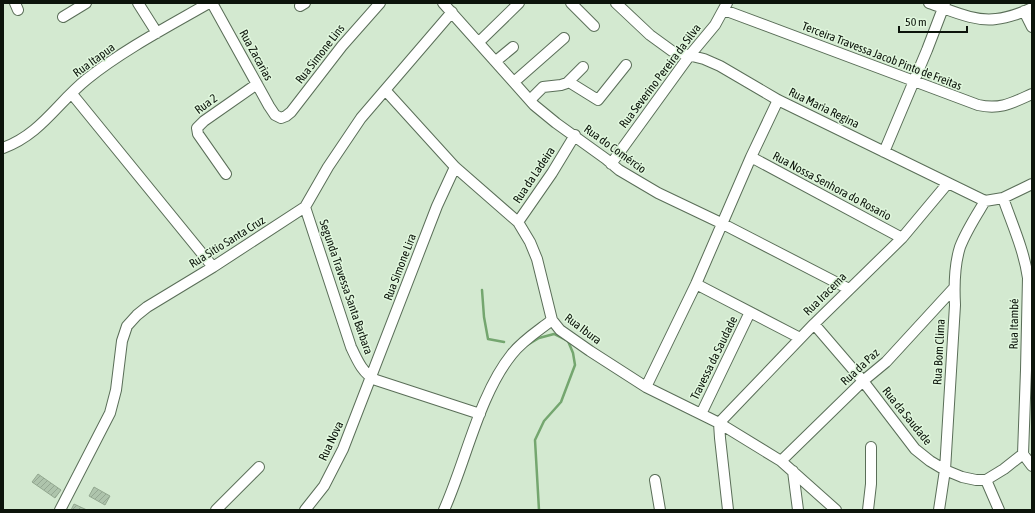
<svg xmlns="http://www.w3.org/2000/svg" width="1035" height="513" font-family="'Asap Condensed',sans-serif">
<defs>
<pattern id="building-hatch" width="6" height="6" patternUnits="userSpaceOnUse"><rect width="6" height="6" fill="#aec4ac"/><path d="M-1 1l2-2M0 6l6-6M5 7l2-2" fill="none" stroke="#94a893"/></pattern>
</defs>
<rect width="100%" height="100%" fill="#d3e9d0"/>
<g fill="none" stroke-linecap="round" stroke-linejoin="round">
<path stroke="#74a66f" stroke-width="2.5" d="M482,290L484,317L488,339L504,342
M524,347L539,338L554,334L568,341L573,353L575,365L561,402L544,421L535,440L539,510"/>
</g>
<path fill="url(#building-hatch)" stroke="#93a890" d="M38,474L61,490L55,498L32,482Z
M94,487L110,496L105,505L89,496Z
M74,504L87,510H71Z"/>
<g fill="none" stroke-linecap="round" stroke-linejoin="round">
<defs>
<path id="minor" d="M15,3L18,10
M138,3L157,33
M212,3L269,106L275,115L281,118L286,116L291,112L342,46L380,3
M443,3L534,105L556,123L606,159L619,170L658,193L721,223L849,289
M571,3L594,26
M616,3L650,35L672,51L704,59L720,66L778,100L985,201L1003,198L1032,184
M929,3C950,10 974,22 996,19C1008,18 1021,13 1032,8
M300,6L305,3
M724,10L978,105C1000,110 1012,103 1032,94
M1024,11L1032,27
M63,17L86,3
M479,42L519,3
M496,61L513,47
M514,82L564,38
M569,82L598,100L626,65
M386,91L455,167L518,222L530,242L537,259L552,320L560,330L590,351L646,387L719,423L781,461L836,510
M72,94L213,267
M530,100L543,87L561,85L567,83L583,67
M3,148C41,134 57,103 87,79C123,50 169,26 209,3
M884,152L927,50L945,3
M751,157L902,238
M611,164L690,55L715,25L727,3
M226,174L198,134L197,128L204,121L257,84
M1003,198C1012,224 1024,250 1028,278L1026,370L1023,454
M305,207L351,347C357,360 363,374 376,380L480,414
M518,222L552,173L575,135
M696,284L800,338
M814,324L863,381L915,449L930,461L945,470L962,477L976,480H986L1004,469L1023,454
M646,387L696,284L751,157L778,100
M701,414L750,312
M1023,454L1032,466
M781,461L863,381L886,362L954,288
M793,471L798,510
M655,480L660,510
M986,480L999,510
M60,510L110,413L116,390L122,341L127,326L137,315L147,307L213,267L305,207L328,167L361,118L452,12
M216,510L259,467
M305,510L324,486L343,449L437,206L455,167
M444,510C466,461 479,395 512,354C523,340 538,331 552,320
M728,510L720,438L719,423L814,324L902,238L948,183
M868,510L871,484V447
M939,510L945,470L955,305C954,286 954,266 960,247C966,231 976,216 985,201"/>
</defs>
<use href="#minor" stroke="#5a6e58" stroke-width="12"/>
<use href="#minor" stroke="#fff" stroke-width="10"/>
</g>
<g text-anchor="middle" stroke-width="3" stroke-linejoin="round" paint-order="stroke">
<g font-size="12" fill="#0c140b" stroke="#e0f7dd">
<text transform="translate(320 54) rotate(-52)" y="4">Rua Simone Lins</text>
<text transform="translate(256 55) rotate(61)" y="4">Rua Zacarias</text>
<text transform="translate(882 56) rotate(21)" y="4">Terceira Travessa Jacob Pinto de Freitas</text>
<text transform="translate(94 60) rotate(-36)" y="4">Rua Itapua</text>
<text transform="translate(660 76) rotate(-53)" y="4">Rua Severino Pereira da Silva</text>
<text transform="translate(206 104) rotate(-36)" y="4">Rua 2</text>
<text transform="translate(824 108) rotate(26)" y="4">Rua Maria Regina</text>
<text transform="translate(615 149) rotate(36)" y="4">Rua do Comércio</text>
<text transform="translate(534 175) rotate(-56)" y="4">Rua da Ladeira</text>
<text transform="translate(832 186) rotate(28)" y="4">Rua Nossa Senhora do Rosario</text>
<text transform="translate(227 242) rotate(-32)" y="4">Rua Sitio Santa Cruz</text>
<text transform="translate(400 267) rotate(-69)" y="4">Rua Simone Lira</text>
<text transform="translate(346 287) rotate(71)" y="4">Segunda Travessa Santa Barbara</text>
<text transform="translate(825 294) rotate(-45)" y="4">Rua Iracema</text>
<text transform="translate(1014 324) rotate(-89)" y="4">Rua Itambé</text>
<text transform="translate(583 329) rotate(37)" y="4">Rua Ibura</text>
<text transform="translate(939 352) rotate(-87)" y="4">Rua Bom Clima</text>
<text transform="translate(714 358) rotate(-64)" y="4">Travessa da Saudade</text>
<text transform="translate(860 367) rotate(-43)" y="4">Rua da Paz</text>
<text transform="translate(907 416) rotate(51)" y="4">Rua da Saudade</text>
<text transform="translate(331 441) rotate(-65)" y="4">Rua Nova</text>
</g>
</g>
<rect width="1035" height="513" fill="none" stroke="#0c140b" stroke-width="8"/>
<path d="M899 26v6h68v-6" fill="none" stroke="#0c140b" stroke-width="2"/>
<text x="905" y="26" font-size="12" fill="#0c140b" stroke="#e0f7dd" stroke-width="3" paint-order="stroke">50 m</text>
</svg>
